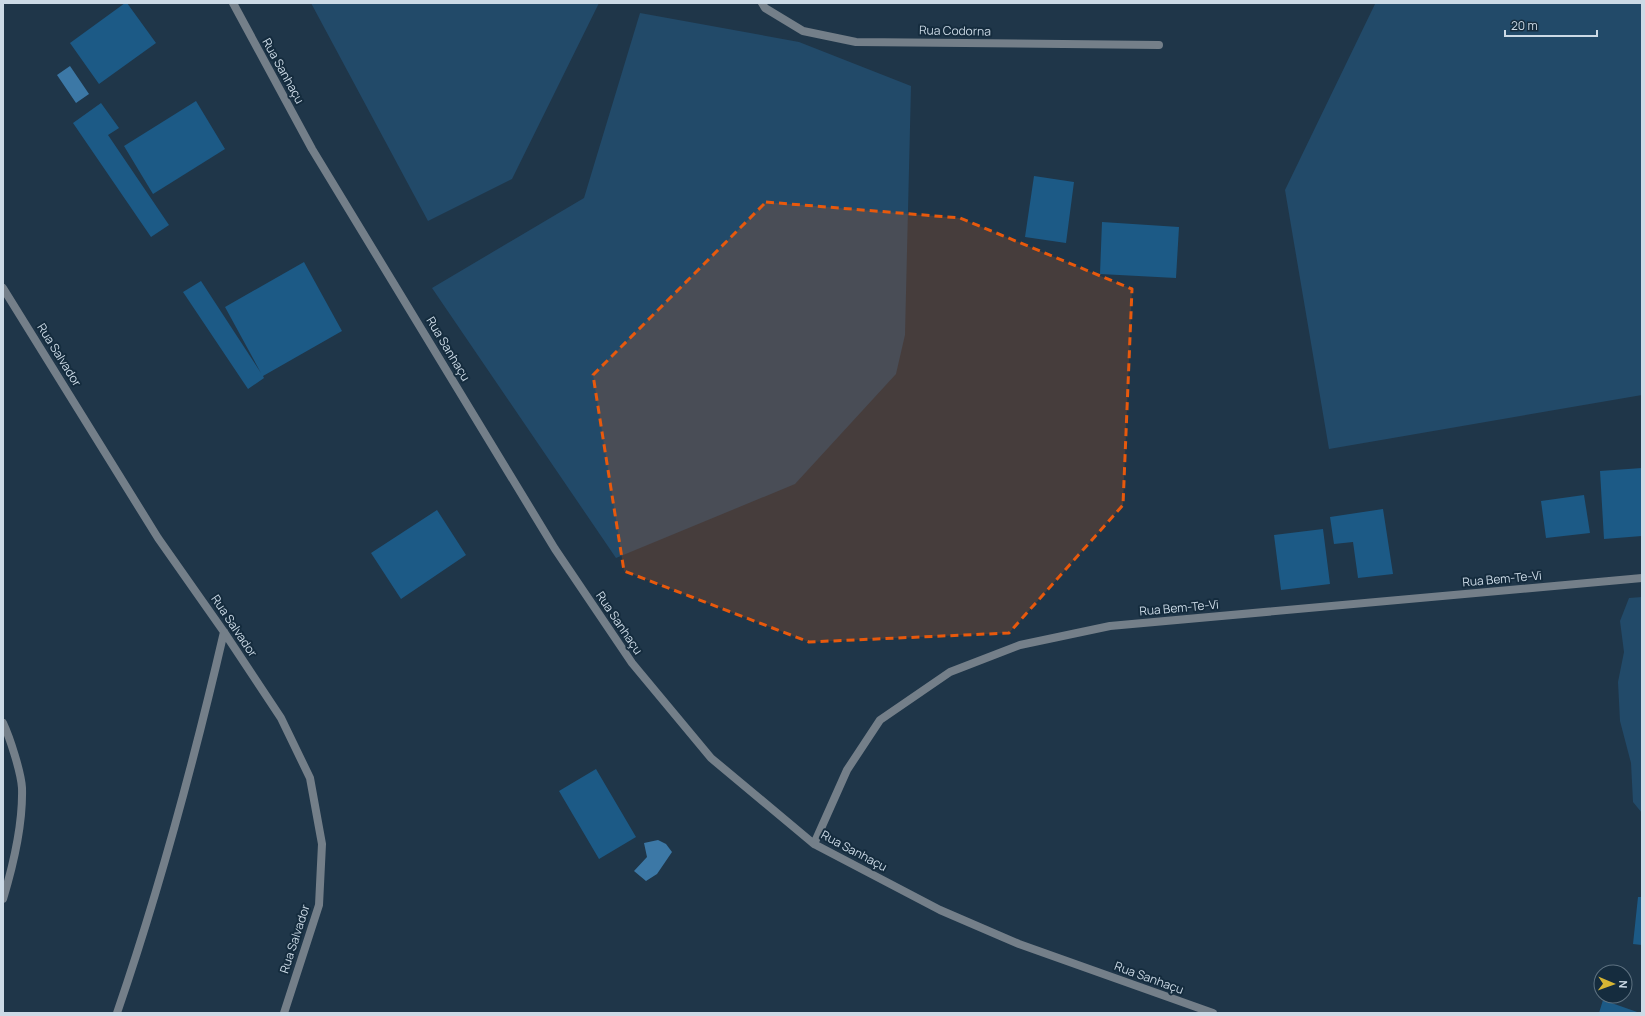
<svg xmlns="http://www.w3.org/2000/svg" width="1645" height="1016" font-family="Manrope,sans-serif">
<rect width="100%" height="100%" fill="#1f3649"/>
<path fill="#224a69" d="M311,3H599L512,179L428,221Z
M1378,3H1642V395L1329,449L1285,190L1375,4Z
M640,13L799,42L911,86L905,335L896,374L795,484L616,558L432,288L584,198Z
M1642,597V813L1633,802L1631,763L1620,721L1618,682L1624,652L1620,621L1629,598Z"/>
<path fill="#3c78a6" d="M70,66L89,94L76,103L57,75Z
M658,840L666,844L672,852L657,874L646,881L634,871L647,857L644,843Z"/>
<path fill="#1c5a86" d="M125,3H127L156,43L99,84L70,43Z
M196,101L225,149L153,194L124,146Z
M101,103L119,128L108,135L169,225L151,237L73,123Z
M1034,176L1074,182L1066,243L1025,237Z
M1102,222L1179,227L1176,278L1100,274Z
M304,262L342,331L263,376L264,378L248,389L183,292L201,281L261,373L225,307Z
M1642,468V536L1604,539L1600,471Z
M1584,495L1590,533L1546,538L1541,501Z
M1383,509L1393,574L1358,578L1353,542L1334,544L1330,517Z
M437,510L466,555L401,599L371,553Z
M1323,529L1330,584L1281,590L1274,535Z
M596,769L636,837L599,859L559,791Z
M1638,897H1642V945L1633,944Z
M1603,1000L1640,1013H1599Z"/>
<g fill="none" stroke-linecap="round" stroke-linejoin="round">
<path stroke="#747f89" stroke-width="8" d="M233,3L312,149L555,549L632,663L711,758L814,844L940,910L1019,944L1213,1013
M762,3L765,8L803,31L856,42L1159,45
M3,288L158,538L224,632L281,718L310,778L322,844L319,905L284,1013
M3,723C10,738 21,772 22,788C23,823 13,866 3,899
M814,844L847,770L880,720L950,672L1020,645L1110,626L1642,578
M117,1013C160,888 194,761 224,632"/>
</g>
<path fill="#e8590c" fill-opacity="0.2" stroke="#e8590c" stroke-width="3" stroke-dasharray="8 5" stroke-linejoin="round" d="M766,202L960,218L1132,289L1123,505L1009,633L809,642L624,571L593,375Z"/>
<g text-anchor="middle" stroke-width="4" stroke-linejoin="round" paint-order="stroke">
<g font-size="12" fill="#ccdae6" stroke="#152c3e">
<text transform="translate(955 31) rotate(1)" y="4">Rua Codorna</text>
<text transform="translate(283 71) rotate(61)" y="4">Rua Sanhaçu</text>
<text transform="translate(448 349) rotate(59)" y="4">Rua Sanhaçu</text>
<text transform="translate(59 355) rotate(58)" y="4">Rua Salvador</text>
<text transform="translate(1502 579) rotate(-5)" y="4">Rua Bem-Te-Vi</text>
<text transform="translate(1179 608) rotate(-5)" y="4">Rua Bem-Te-Vi</text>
<text transform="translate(619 623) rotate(56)" y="4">Rua Sanhaçu</text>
<text transform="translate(234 626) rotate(56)" y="4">Rua Salvador</text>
<text transform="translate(854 851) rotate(28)" y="4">Rua Sanhaçu</text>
<text transform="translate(295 939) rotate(-72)" y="4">Rua Salvador</text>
<text transform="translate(1149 978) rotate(20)" y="4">Rua Sanhaçu</text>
</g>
</g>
<rect width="1645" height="1016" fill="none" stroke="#ccdae6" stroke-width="8"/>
<g transform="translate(1613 984) rotate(92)"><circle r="19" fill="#152c3e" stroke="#5e7281"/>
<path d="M0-3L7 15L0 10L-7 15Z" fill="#d6b534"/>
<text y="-6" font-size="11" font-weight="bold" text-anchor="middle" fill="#ccdae6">N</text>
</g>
<path d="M1505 30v6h92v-6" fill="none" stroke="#ccdae6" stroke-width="2"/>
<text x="1511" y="30" font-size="12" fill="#ccdae6" stroke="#152c3e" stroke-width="3" paint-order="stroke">20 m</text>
</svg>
